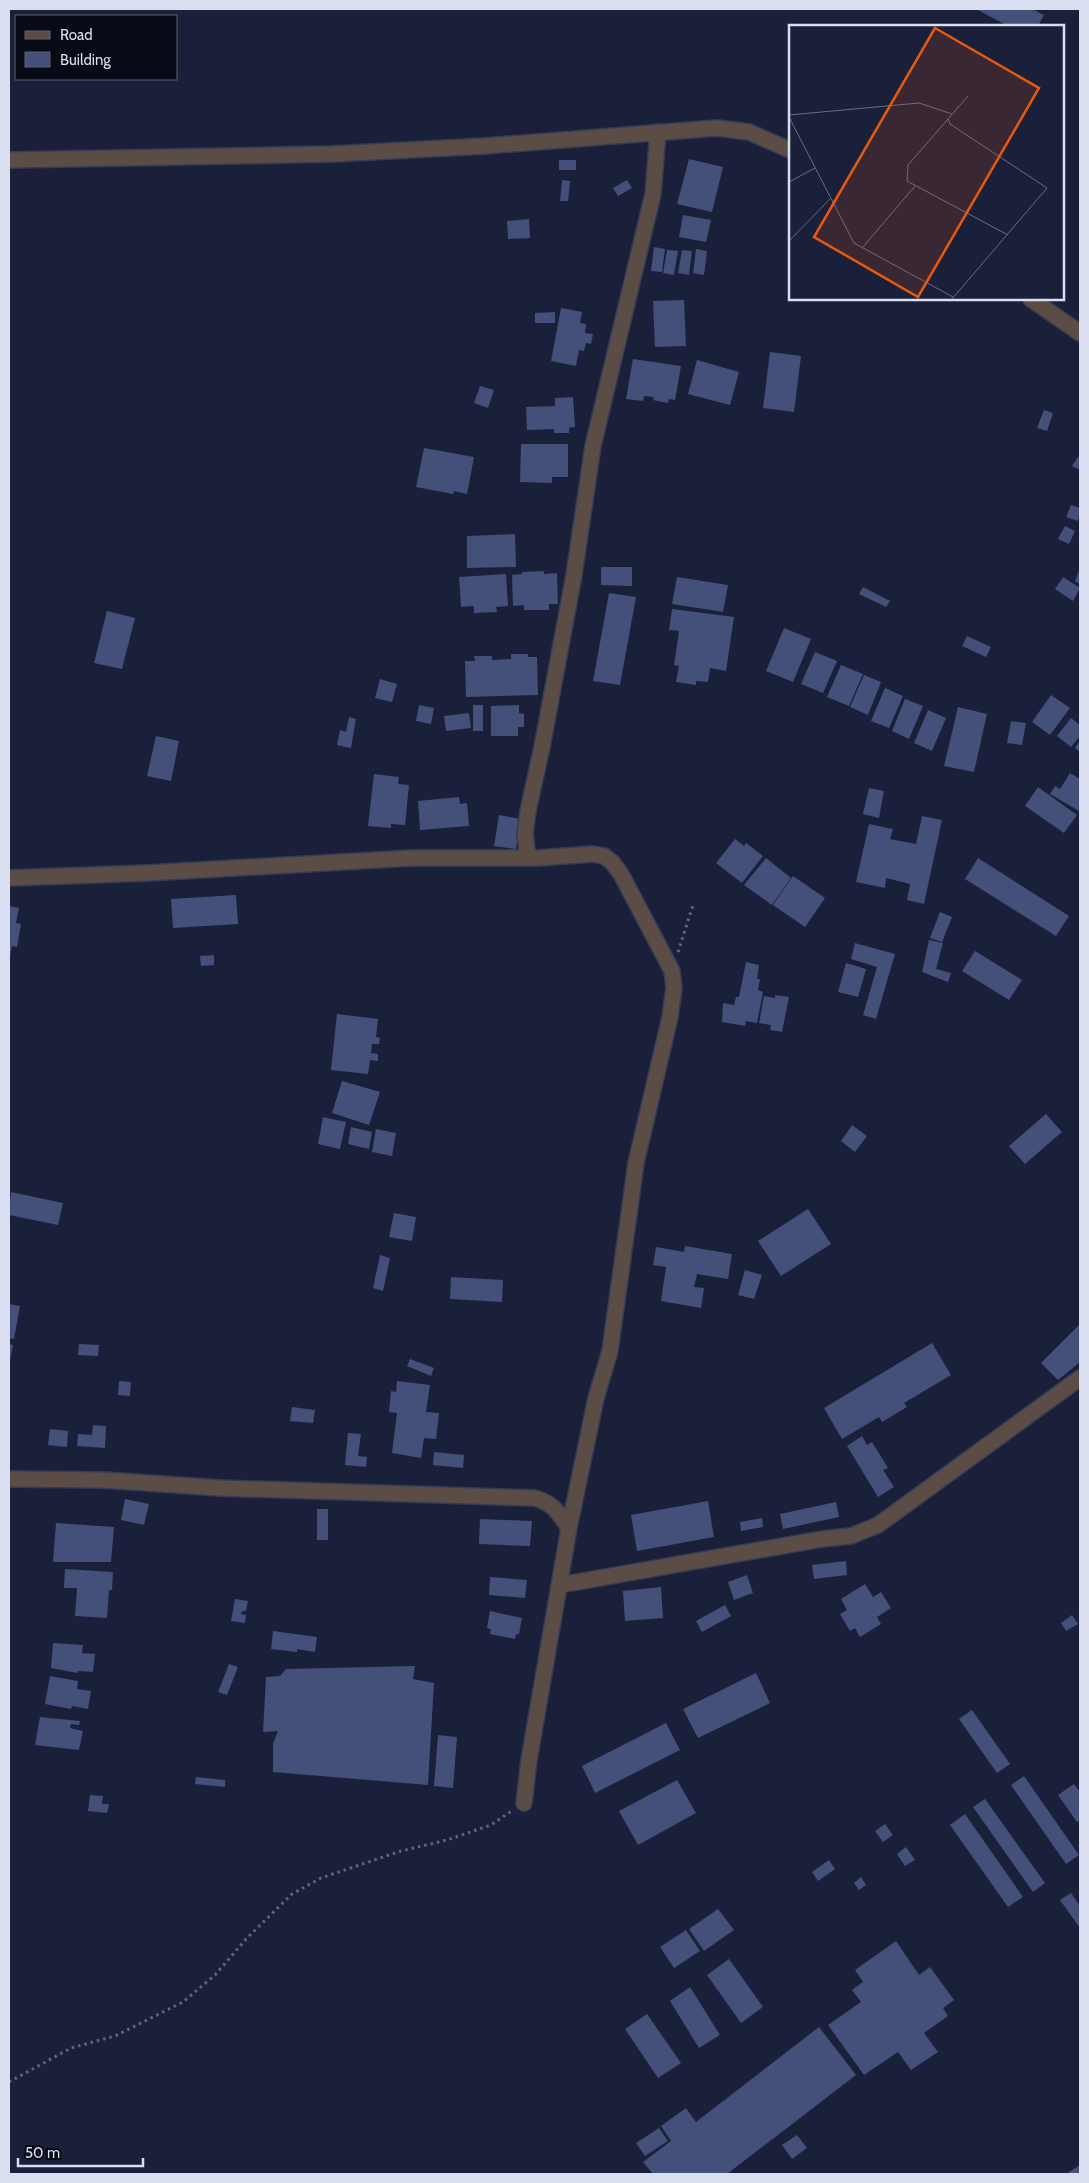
<svg xmlns="http://www.w3.org/2000/svg" width="1089" height="2183" font-family="Cabin,sans-serif">
<rect width="100%" height="100%" fill="#1a203a"/>
<path fill="#444f7a" d="M976,9H1032L1044,15L1038,26H1008Z
M689,159L723,167L712,212L677,204Z
M559,160H576V170H559Z
M562,180L570,181L568,201H560Z
M627,180L632,188L618,196L613,188Z
M683,215L711,220L706,242L679,237Z
M529,219L530,238L508,239L507,221Z
M654,247L665,249L662,272L651,271Z
M696,249L707,251L704,275L693,273Z
M667,250L678,251L674,275L663,273Z
M682,250L692,251L689,275L678,273Z
M684,300L686,346L655,347L653,301Z
M561,308L582,312L580,323L586,324L585,333L593,334L591,344L586,343L584,351L579,350L576,366L551,361Z
M555,312V323H535V313Z
M770,352L801,356L794,412L763,408Z
M633,359L681,366L675,400L669,399L668,403L653,400L654,397L644,396L643,401L626,399Z
M697,360L739,372L730,405L688,394Z
M480,386L494,390L488,408L474,403Z
M573,397L575,427L569,428V433H554V429L527,430L526,407L555,406V398Z
M1044,410L1053,413L1047,431L1037,428Z
M521,444H568V477H552V483L520,482Z
M424,448L474,457L467,494L454,491L453,494L416,487Z
M1078,457L1080,458V470L1072,466Z
M1071,505L1080,508L1078,521L1066,517Z
M1065,526L1075,531L1069,544L1058,539Z
M515,534L516,567L467,568V536Z
M601,567H632V586L601,585Z
M1080,568V584L1075,581Z
M544,571V574L557,573L558,604H549V610H524V605L513,606L512,575L522,574V572Z
M506,574L508,606L496,607L497,612L474,613V606L461,607L459,577Z
M677,577L728,585L723,612L672,604Z
M1063,577L1080,588L1073,601L1055,589Z
M863,587L890,601L886,607L859,594Z
M609,593L636,597L620,685L593,681Z
M672,609L734,617L726,671L710,668L708,682L696,681V685L676,682L679,666L674,665L679,631L669,630Z
M107,611L135,618L122,669L94,663Z
M784,628L811,639L793,682L766,671Z
M967,636L991,647L986,657L962,646Z
M815,652L837,661L823,693L801,684Z
M511,654H528V657H537L538,695L466,697L465,661H475L474,656H492V660L511,659Z
M841,665L863,674L849,706L827,697Z
M864,675L881,682L868,715L850,707Z
M380,679L397,684L392,702L375,698Z
M885,688L903,696L889,728L871,721Z
M1051,695L1070,708L1050,735L1032,722Z
M905,699L923,706L909,739L892,731Z
M419,705L434,708L431,724L416,721Z
M473,705H483V731H473Z
M519,705V713L524,714V727H518V736H491V706Z
M958,707L987,714L974,772L944,766Z
M928,710L946,718L932,751L914,743Z
M469,713L471,728L446,731L444,716Z
M349,717L356,719L351,748L337,745L340,730L346,732Z
M1071,718L1080,725V736L1071,747L1057,736Z
M1011,721L1026,723L1022,745L1007,743Z
M156,736L179,741L171,781L147,776Z
M1080,741V752L1075,748Z
M1070,773L1080,779L1079,811L1050,794L1055,786L1060,789Z
M374,774L399,777L398,784L409,785L405,825L391,824V828L368,826Z
M1038,787L1077,815L1064,833L1025,806Z
M869,788L884,791L879,818L863,814Z
M459,797L460,804L467,803L469,826L420,830L418,801Z
M499,815L521,819L516,849L494,846Z
M922,816L942,820L924,904L907,900L910,884L886,878L885,888L856,882L869,824L893,829L890,839L916,844Z
M735,839L744,846L746,843L763,856L742,883L716,863Z
M766,858L791,878L772,905L744,885Z
M978,858L1069,916L1056,936L965,879Z
M793,876L825,898L805,927L773,905Z
M236,895L238,924L173,928L171,899Z
M9,906L19,908L16,923L21,924L17,947L12,946L10,957Z
M940,912L952,917L942,942L930,938Z
M929,940L943,943L936,969L951,973L948,982L922,972Z
M855,943L895,954L876,1019L863,1015L877,967L851,959Z
M975,951L1022,980L1009,1000L962,971Z
M214,955V965L201,966L200,956Z
M746,962L759,965L757,979H760L758,990L763,992L757,1023L746,1021L745,1026L722,1022L723,1003L734,1005L736,997H739Z
M846,963L866,969L858,997L838,992Z
M775,995L789,997L782,1032L770,1030L771,1025L759,1023L764,996L775,998Z
M337,1014L378,1019L376,1037L380,1038L379,1044H372L371,1053L378,1054V1061L370,1060L368,1074L331,1070Z
M342,1081L380,1092L369,1125L332,1113Z
M1046,1114L1062,1132L1025,1164L1009,1146Z
M323,1117L346,1122L340,1149L318,1144Z
M852,1125L867,1136L855,1152L841,1141Z
M351,1127L372,1132L369,1149L348,1144Z
M376,1129L396,1133L392,1156L372,1152Z
M11,1192L63,1203L58,1225L9,1215Z
M808,1209L831,1244L781,1276L758,1241Z
M394,1213L416,1217L412,1241L389,1237Z
M685,1246L732,1254L728,1279L697,1274L694,1287L704,1288L701,1308L661,1301L666,1267L653,1265L656,1247L684,1252Z
M380,1255L390,1258L383,1291L373,1288Z
M745,1270L762,1275L754,1299L738,1295Z
M451,1277L503,1280L502,1302L450,1299Z
M9,1304L20,1306L14,1339L9,1338Z
M1080,1324V1362L1058,1380L1041,1363Z
M932,1343L951,1375L904,1403L907,1407L882,1422L879,1417L842,1439L824,1408Z
M9,1344L13,1345L10,1361H9Z
M79,1344L99,1345L98,1356L78,1355Z
M410,1359L434,1368L431,1376L407,1366Z
M119,1381L131,1382L130,1396L118,1395Z
M397,1381L430,1385L426,1412L439,1413L436,1439L424,1438L421,1458L392,1453L397,1413L389,1412L391,1391L396,1392Z
M292,1407L315,1410L313,1423L290,1421Z
M93,1425L106,1426L105,1448L77,1446L78,1434L92,1435Z
M50,1429L68,1431L67,1447L48,1445Z
M348,1433L361,1434L358,1456L367,1457L366,1467L345,1465Z
M862,1436L867,1445L872,1442L888,1468L883,1470L894,1487L878,1497L847,1446Z
M434,1452L464,1455L463,1468L433,1465Z
M125,1499L149,1504L144,1525L121,1520Z
M708,1501L714,1537L637,1551L631,1515Z
M836,1502L839,1517L783,1529L780,1514Z
M317,1509H328V1540H317Z
M762,1518L763,1527L741,1531L740,1522Z
M480,1519L532,1521L530,1546L479,1544Z
M56,1523L114,1527L111,1562H53Z
M846,1561L847,1575L814,1579L812,1565Z
M65,1569L113,1572L112,1590H109L107,1618L75,1616L77,1588H64Z
M747,1575L753,1593L734,1600L728,1582Z
M490,1577L527,1580L525,1598L489,1595Z
M865,1584L873,1597L881,1592L891,1608L877,1617L881,1624L860,1637L855,1628L850,1631L840,1614L847,1610L841,1599Z
M661,1587L663,1618L625,1621L623,1591Z
M235,1599L248,1601L246,1611H242L241,1614L246,1615L245,1623L231,1621Z
M725,1605L731,1616L702,1632L696,1621Z
M490,1611L522,1618L519,1634H516L515,1639L490,1634L491,1629L487,1628Z
M1072,1615L1078,1624L1066,1631L1061,1623Z
M273,1631L317,1637L315,1652L297,1649V1652L271,1649Z
M53,1643L83,1645L82,1653L95,1654L93,1672L78,1671L77,1673L51,1668Z
M229,1664L238,1667L227,1695L218,1692Z
M415,1666L413,1679L434,1683L428,1785L273,1772V1744L278,1731L263,1732L266,1677L280,1676L286,1669Z
M756,1673L770,1703L698,1738L683,1709Z
M50,1676L78,1681L77,1689L91,1691L88,1709L72,1706L71,1709L45,1704Z
M972,1710L1010,1764L997,1773L959,1719Z
M40,1717L80,1721L79,1725L71,1724L70,1728L83,1731L79,1750L35,1745Z
M666,1723L680,1750L595,1793L582,1766Z
M438,1735L457,1737L453,1788L434,1786Z
M1024,1776L1079,1855L1066,1864L1011,1785Z
M196,1777L225,1780V1787L195,1784Z
M677,1780L696,1813L638,1845L619,1811Z
M1074,1784L1080,1792V1820L1077,1822L1058,1795Z
M90,1795L103,1796L102,1804H109L107,1813L88,1811Z
M985,1799L1045,1883L1033,1892L973,1807Z
M965,1814L1023,1897L1008,1907L950,1825Z
M885,1824L893,1835L883,1842L875,1831Z
M906,1847L915,1860L905,1866L897,1854Z
M829,1860L835,1869L818,1881L812,1872Z
M861,1877L866,1885L859,1890L854,1883Z
M1071,1893L1080,1906V1928L1060,1900Z
M718,1909L734,1930L704,1951L689,1929Z
M686,1930L700,1951L674,1968L660,1947Z
M896,1941L919,1975L930,1967L954,2000L943,2008L948,2016L924,2033L938,2052L911,2070L898,2052L864,2075L828,2025L861,2002L852,1990L863,1982L855,1970Z
M729,1959L763,2007L741,2023L707,1975Z
M690,1987L720,2035L699,2048L670,2001Z
M647,2014L681,2063L658,2078L625,2029Z
M819,2027L856,2075L727,2174H653L643,2162L671,2141L661,2126L686,2108L696,2122Z
M659,2128L668,2141L645,2156L636,2143Z
M797,2135L807,2148L792,2159L782,2145Z
M1080,2165V2174H1066Z"/>
<g fill="none" stroke-linecap="round" stroke-linejoin="round">
<defs>
<path id="minor" d="M9,160L332,154L485,146L717,128L749,132L790,150
M1031,299L1080,333
M528,858L525,834L528,811L542,747L574,575L593,446L653,194L658,132
M9,878L147,873L411,858H538L593,854L604,856L612,862L621,874L672,971L674,988L670,1017L636,1163L610,1351L596,1398L569,1528L529,1760L524,1803
M9,1479L104,1480L220,1488L535,1498C554,1504 558,1512 569,1528
M560,1585L822,1539L851,1536L878,1525L1080,1378"/>
</defs>
<use href="#minor" stroke="#353b54" stroke-width="18"/>
<path stroke="#61677e" stroke-width="3" stroke-dasharray="2.5 4" stroke-linecap="butt" d="M678,952L693,905
M9,2082L71,2048L115,2036L183,2002L215,1975L247,1938L292,1894L321,1878L401,1851L447,1840L491,1825L513,1810"/>
<use href="#minor" stroke="#5b4d46" stroke-width="15"/>
</g>
<g transform="translate(789 25)">
<rect width="275" height="275" fill="#1a203a"/>
<path fill="none" stroke="#666c83" stroke-width="1" d="M179,71L119,140L118,156L219,210M0,90L130,78L163,89M0,92L65,218L164,272M159,94L161,99L258,163L163,274M0,157L26,143M0,216L41,174M74,222L126,161"/>
<path fill="#e8590c" fill-opacity="0.15" stroke="#e8590c" stroke-width="2.5" d="M146,3L250,63L129,272L25,212Z"/>
<rect width="275" height="275" fill="none" stroke="#d9dff1" stroke-width="2.5"/>
</g>
<rect width="1089" height="2183" fill="none" stroke="#d9dff1" stroke-width="20"/>
<rect x="15" y="15" width="162" height="65" fill="#080b16" stroke="#5c606e"/>
<rect x="25" y="31" width="25" height="8" fill="#5b4d46" stroke="#5c606e"/>
<text x="60" y="40" font-size="15" fill="#d9dff1">Road</text>
<rect x="25" y="52" width="25" height="15" fill="#444f7a" stroke="#5c606e"/>
<text x="60" y="65" font-size="15" fill="#d9dff1">Building</text>
<path d="M18 2158v8h125v-8" fill="none" stroke="#d9dff1" stroke-width="2.5"/>
<text x="25" y="2158" font-size="15" fill="#d9dff1" stroke="#080b16" stroke-width="4" paint-order="stroke">50 m</text>
</svg>
